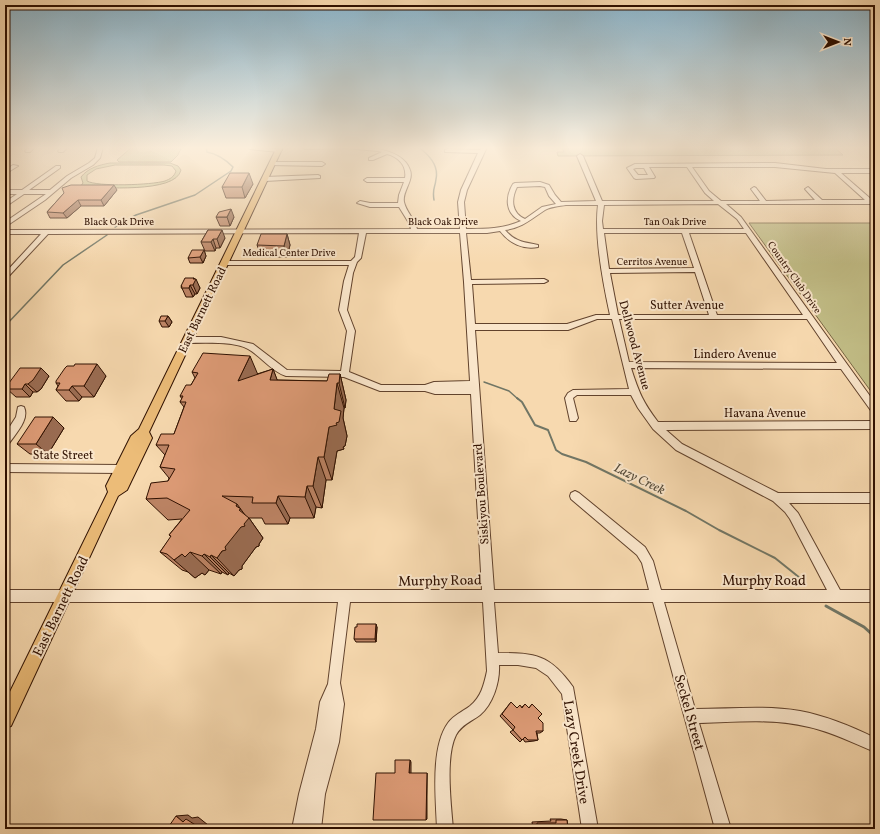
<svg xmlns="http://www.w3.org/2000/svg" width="880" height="834" font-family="Vollkorn,serif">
<rect width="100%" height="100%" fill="#f7d9af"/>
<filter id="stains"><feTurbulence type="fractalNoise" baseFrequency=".005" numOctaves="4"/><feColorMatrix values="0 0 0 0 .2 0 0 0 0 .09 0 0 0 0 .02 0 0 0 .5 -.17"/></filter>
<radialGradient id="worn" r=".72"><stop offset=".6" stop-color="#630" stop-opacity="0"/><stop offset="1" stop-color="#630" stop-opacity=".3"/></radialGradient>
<path fill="#c2be87" stroke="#786744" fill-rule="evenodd" d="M132,147H181V148L178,155L171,162H119L117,160Z
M562,147H834L843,155L558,156L557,152H564Z
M110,163H170L178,166L181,170C176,194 100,187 80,187L83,183L81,177C88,168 99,165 110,163ZM115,165H164L172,166L176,171C174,177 170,179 165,181C152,185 97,187 87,181V175L96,169Z
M749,223H875V397Z"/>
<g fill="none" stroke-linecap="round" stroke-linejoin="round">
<path stroke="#717665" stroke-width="1.5" d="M418,147C428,154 439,165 436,179C435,189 432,188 434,200
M115,227L136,215L195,195L231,171L233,167C225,159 218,154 207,152L206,147
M5,326L63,265L107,235
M484,382L509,391L518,399"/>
<path stroke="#717665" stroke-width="2" d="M517,398L522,402L535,425L548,430L556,450L562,454L586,462L686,511L719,530L775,558L805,582"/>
<path stroke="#717665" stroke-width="3" d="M826,606L864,627L875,637"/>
<defs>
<path id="minor" d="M29,147H35L30,152H26L25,151Z
M62,147H68L63,152H59L58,151Z
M98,147H103L100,158L93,165L71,178L45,200L5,227V222L46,194H24L5,207V202L17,194H5V190H22L56,166H60V168L29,190H50L67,176L89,163L95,158Z
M247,147H263L282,150L279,152L250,149Z
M303,147C329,147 400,139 410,170C414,181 402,191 404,202C406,212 415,219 417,229H460L458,202L461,190L478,153L445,152V150L447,149L480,150L482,147H487L467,190L464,202L466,229C485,229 504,229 521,221C505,214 505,197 513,184L515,183L540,182L549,185L555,195L561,202L596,201L577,156L580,154L583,156L602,201H714L705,193L687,167H649L655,177L654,178L636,179L634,178L627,168L635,164L775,163L826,169H875V173H841L872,200H875V204H726L741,217L875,403V413L872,412L841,369L631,368C639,393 643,402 658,422L875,421V429L666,430L682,444L778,493H875V503H789L798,513L840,590H875V602H664L695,709C730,709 765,705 800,711C826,716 851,726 875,738V752C853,743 832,732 809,727C773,718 736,722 699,723L731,829H715L653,602H494L498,653C536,653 550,655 573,687L598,829H582L562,694L548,676L536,668L518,665H499C500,682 493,704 480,715C472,721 461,725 456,735C445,757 451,804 453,829H437C436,799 430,748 448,723C454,715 462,712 470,706C481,697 484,685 487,671L483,602H350L340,683L344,704L339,742L325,794L321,829H292L299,794L316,729L320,702L328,684L338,602H5V590H482L471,394H435L425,391H380L344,377L286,376C271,371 262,357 248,349C235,341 202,343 187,343L183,340L187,337H221L253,344L287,370L341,371L347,331L339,310L344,281L349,265H224L221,263L224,261H351L355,257L359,233L48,234L7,278L5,279V273L41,234H5V230L411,229L409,223L399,207H370L357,203L360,201L370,203H398L399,195L404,182H367L364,180L367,178H405C407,166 399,157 387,154L373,160H369V158L382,152L378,151L346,148L305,149ZM692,167H775L835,173L865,200H822L808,187L805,189L815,200L766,201L756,188L754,187L751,189L760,201H721L709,191ZM636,168H644L648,175H638L633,169ZM540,186L545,187L549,196L556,204L542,207L525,219C511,213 511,199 517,187ZM718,204L737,219L744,229H603L602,221L604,205ZM566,205H598C594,236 603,283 610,315H596L567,324H475L472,284L544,283L548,281L544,279L471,280L466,233H487L500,231C509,243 523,250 538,247V245C524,242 515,242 505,230C522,228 531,219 545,210C550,207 559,206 566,205ZM366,233H460L464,282L470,381L434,382L425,385H381L349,372L355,331L347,310L353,273L357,262L361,258ZM604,233H682L694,268L609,269ZM689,233H746L803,315H717ZM695,272L709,315H618L610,273ZM597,319H612L629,389L573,390L568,393L565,398L570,421H576L578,418L573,398L577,395H631L638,408L653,429L676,450L773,501L785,512L790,519L827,590H661L653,561L645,547L579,493L575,491L571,493L570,496L571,499L637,555L642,563L649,590H494L475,330H568ZM619,319H807L837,363L629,362Z
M272,162H322L325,164L322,166L270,165L269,164Z
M13,165L18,166L5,174V170Z
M318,175L320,176V178L265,181L262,179L265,177Z
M21,406L24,407C30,420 15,434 8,445L5,446V434L16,417L18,407Z
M5,464L120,465L123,466L125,469L123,472L120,473L5,472Z"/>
<path id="major" d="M277,147H283L149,432L152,438L127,490L118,496L11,726L5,728V702L108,492L106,486L131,436L139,429Z"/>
</defs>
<use href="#minor" stroke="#61422c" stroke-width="2"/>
<use href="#major" stroke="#2f1000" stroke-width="2"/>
<use href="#minor" fill="#fae6cb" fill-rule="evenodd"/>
<use href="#major" fill="#ecbc78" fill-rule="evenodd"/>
</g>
<path fill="#bd8465" stroke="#2f1000" d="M253,184L245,198H226L222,187Z
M117,190L104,206H81L67,218H50L47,212L64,193Z
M216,217H234L230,226H220Z
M208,230L225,238L220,248H216L215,251H205L201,242Z
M287,234L290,245L287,257H261L257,245Z
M204,250L206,256L203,263H190L188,258Z
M194,278L200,288L197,294H195L193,297H186L181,286Z
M168,316L172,322L169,327H162L159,321Z
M273,369L277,380L327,381L340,374L346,400L345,408H344L343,418L347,436L345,446L343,447L344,449L337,451L332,480H326L322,508L316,507L314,518H290L288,524H265L262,518H249L263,538L259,544V546L256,547L242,566V569L239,570L234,576L229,573L228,575L222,572L221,574L209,570L205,575L202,573L195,578L188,572L182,570L160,552L171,537L169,535L182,519L168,520L146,499L168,481L169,478L160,467L165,455L156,445L174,434L184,407L180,402L182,399L180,396L191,385L195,378L192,372L257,374Z
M49,376L41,389L37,392H33L30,397H16L7,389V388L6,387Z
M106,376L94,397H82L79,401H66L56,390L58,386L56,383Z
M53,417L64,428L48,454H30L17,444Z
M377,627L376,642H356L354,639Z
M511,702L517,708L522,707L525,704L529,708L532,704L543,731L540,733H537L538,740L534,741L525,742L523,739L520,742L510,732L513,730L500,716Z
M550,819H561L567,820L568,829H533L532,822L551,821Z"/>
<path fill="#9a6c52" stroke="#2f1000" d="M249,173L253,184L245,198L242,187Z
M114,185L117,190L104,206L101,200Z
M78,200L81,206L67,218L63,213Z
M231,209L234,217L230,226L227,217Z
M222,230L225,238L220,248L217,239Z
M287,234L290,245L287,257L284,246Z
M213,239L216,248L215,251L211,242Z
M204,250L206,256L203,263L200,257Z
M194,278L195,280L196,279L200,288L197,294L193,285V279Z
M190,285L195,294L193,297L189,288Z
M168,316L172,322L169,327L165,321Z
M250,356L261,382L238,381Z
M97,364L106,376L94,397L84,386Z
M41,368L49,376L41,389L37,392L28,384Z
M273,369L283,395L270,380Z
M340,374L346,400L345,408L339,383Z
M337,383L344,408L343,418L347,436L345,446L343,447L344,449L337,451L332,480L324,457L329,427L334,409Z
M25,384L33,392L30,397L22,389Z
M72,386L82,397L79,401L69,390Z
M53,417L64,428L48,454L36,444Z
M318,457L326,480L322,508L313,486Z
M307,486L316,507L314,518L305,497Z
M278,496L290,518L288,524L276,503Z
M237,504L248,519L249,518L263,538L259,544V546L256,547L242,566V569L239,570L234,576L217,558L225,547L236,506Z
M190,552L209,570L205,575L202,573L195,578L174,560L182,554Z
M204,554L222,572L221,574L202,556Z
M211,555L229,573L228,575L210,557Z
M376,624L377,627L376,642L375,639Z
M410,760L411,762V774L409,773Z
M427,773V819L426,820Z
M188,815L192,818L198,817L208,825V829H197L183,822L176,816Z"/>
<path fill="#dc9a75" stroke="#2f1000" d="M230,173H249L242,187H222Z
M71,185H114L101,200H78L63,213L47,212L64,193L62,188Z
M231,209L227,217H216L219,212Z
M208,230H222L217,239H213L211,242H201Z
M261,234H287L284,246L257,245Z
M192,250H204L200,257L188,258Z
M185,278H194L193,279H196L193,285H190L189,288H181L182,286H181Z
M161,316H168L165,321H159Z
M203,353L250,356L238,381L273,369L270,380L327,381L329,374H340L339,383H337L334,409L341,411L339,422L336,423L337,425L329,427L324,457H318L313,486H307L305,497L278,496L276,503H252L253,497L222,496L237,504L236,506L241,509L239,510L249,518L244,524L245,526L241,527L225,547L226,550L222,551L217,558L211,555L210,557L204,554L202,556L190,552L185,557L182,554L174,560L167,554L160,552L171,536L169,535L190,510L167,498L146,499L151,483L168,481L175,469L160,467L169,445H156L161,434H174L186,402H180L183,396H180L186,385H191L198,373L192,372Z
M75,364H97L84,386H72L69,390H56L60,383H56V381L65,368L67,366H74Z
M20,368H41L33,380L28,384H25L22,389H7L9,386L6,387Z
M35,417H53L36,444H17Z
M357,624H376L375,639H354L355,627H357Z
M511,702L517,708L520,705L522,708L525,704L529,708L532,704L542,714L538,718L543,723V731H536L538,740H528L525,737L522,740L513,730L515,727L502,714Z
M395,760H410L409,773H427L426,820H373L376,773H395Z
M176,816L183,822L186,819L197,826V829H167Z
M556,820H567L568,829H537V823H556Z"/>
<linearGradient id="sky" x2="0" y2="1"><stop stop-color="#8ab6ce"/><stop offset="0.56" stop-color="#fbeedb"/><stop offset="1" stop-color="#fbeedb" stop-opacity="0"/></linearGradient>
<rect width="880" height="264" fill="url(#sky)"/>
<g text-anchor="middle" stroke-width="4" stroke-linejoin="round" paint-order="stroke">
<g font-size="10" fill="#2f1000" stroke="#fae6cb">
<text x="119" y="225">Black Oak Drive</text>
<text x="443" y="225">Black Oak Drive</text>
<text x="675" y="225">Tan Oak Drive</text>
<text x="289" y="256">Medical Center Drive</text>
<text x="652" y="265">Cerritos Avenue</text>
<text transform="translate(795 277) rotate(55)" y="4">Country Club Drive</text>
</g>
<g font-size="12" fill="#2f1000" stroke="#fae6cb">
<text x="687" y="309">Sutter Avenue</text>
<text transform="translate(202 310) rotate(-64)" y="4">East Barnett Road</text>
<text transform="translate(635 345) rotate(75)" y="4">Dellwood Avenue</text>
<text x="735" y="358">Lindero Avenue</text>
<text x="765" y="417">Havana Avenue</text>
<text x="63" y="459">State Street</text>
<text transform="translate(481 494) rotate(-94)" y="4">Siskiyou Boulevard</text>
</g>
<g font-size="13" font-style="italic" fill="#564c3b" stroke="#fae6cb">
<text transform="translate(640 478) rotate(26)" y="5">Lazy Creek</text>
</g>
<g font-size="14" fill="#2f1000" stroke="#fae6cb">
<text transform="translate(440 580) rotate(-1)" y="5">Murphy Road</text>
<text x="764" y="585">Murphy Road</text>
<text transform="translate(60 606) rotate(-64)" y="5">East Barnett Road</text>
<text transform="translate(690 712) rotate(74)" y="5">Seckel Street</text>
<text transform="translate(577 752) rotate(81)" y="5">Lazy Creek Drive</text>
</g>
</g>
<rect width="880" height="834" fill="none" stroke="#f7d9af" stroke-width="20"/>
<rect x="6" y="6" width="868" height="822" fill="none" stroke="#2f1000" stroke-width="2"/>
<rect x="10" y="10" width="860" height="814" fill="none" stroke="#2f1000"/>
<g transform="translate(838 42) rotate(90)" stroke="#fae6cb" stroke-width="3" paint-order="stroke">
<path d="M0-3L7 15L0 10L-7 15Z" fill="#2f1000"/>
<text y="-6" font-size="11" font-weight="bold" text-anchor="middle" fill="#2f1000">N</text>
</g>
<rect width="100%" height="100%" filter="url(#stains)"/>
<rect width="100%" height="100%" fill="url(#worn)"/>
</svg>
